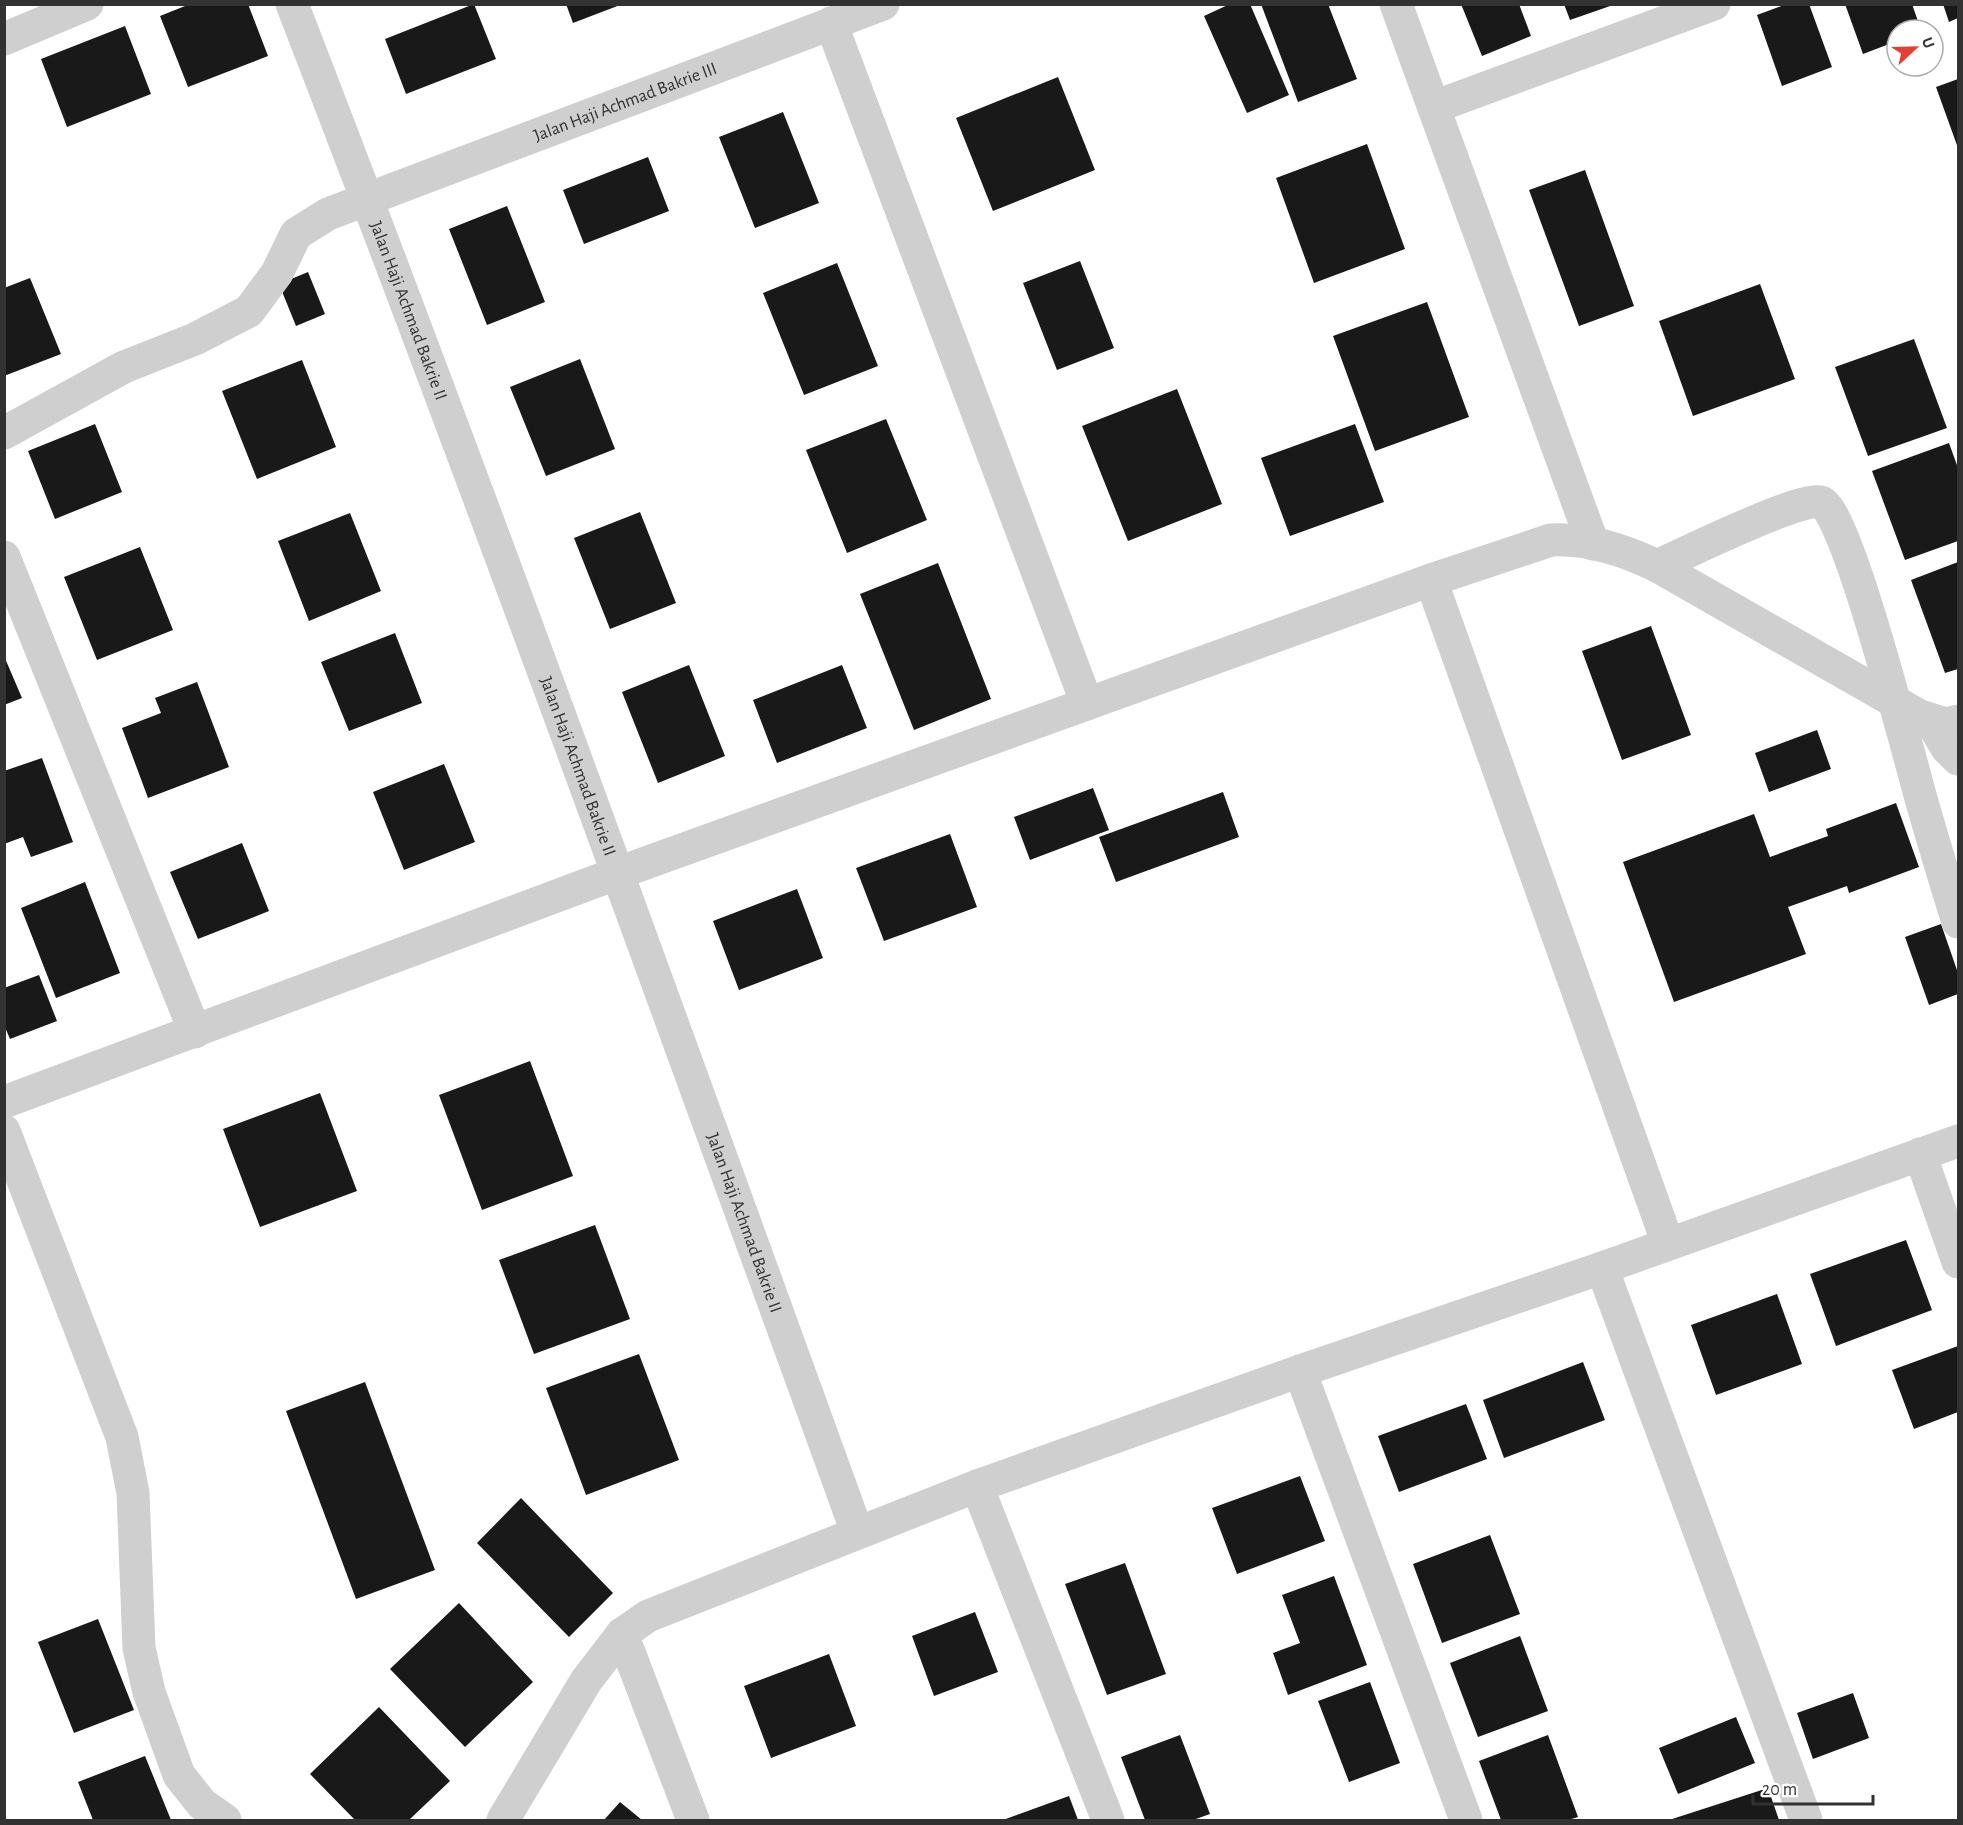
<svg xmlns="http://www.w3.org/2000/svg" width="1963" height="1825" font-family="'Alegreya Sans',sans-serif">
<rect width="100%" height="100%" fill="#fff"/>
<path fill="#191919" d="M190,4H248L268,56L188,87L160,16Z
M474,4L496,59L406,94L385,39Z
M566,4H620V5L573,23Z
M1230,4H1250L1289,95L1247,113L1204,16Z
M1261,4H1328L1357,79L1298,102Z
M1461,4H1519L1531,36L1482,56Z
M1564,4H1613V5L1570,20Z
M1787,4H1809L1832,67L1782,86L1757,15Z
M1845,4H1912L1921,30H1897V41L1863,54Z
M1943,4H1958V18L1949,22Z
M125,26L151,94L67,127L41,59Z
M1058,77L1095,170L993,211L956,118Z
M1958,79V148L1936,87Z
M783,112L819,203L755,228L719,137Z
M1367,144L1405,249L1314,283L1276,178Z
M648,157L669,211L584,244L563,190Z
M1585,170L1634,306L1579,326L1529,190Z
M507,206L545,302L487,325L449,229Z
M1080,261L1114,348L1057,370L1023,283Z
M837,263L878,366L804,395L763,293Z
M308,272L325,314L296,326L279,284Z
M30,278L61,354L4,376V288Z
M1760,284L1795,379L1693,416L1659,321Z
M1427,302L1469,417L1375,451L1333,336Z
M1914,339L1947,428L1868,456L1835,367Z
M580,359L615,449L546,476L510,387Z
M302,360L336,447L257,479L222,391Z
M1177,389L1222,504L1128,541L1082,426Z
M886,419L927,520L847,553L806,450Z
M95,424L122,492L55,519L28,451Z
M1355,424L1384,502L1290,536L1261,458Z
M1949,443L1958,468V541L1905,560L1872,471Z
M640,512L676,603L610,629L574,538Z
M350,513L381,591L309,621L278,541Z
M140,547L173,630L97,660L64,577Z
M1958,562V669L1945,673L1911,580Z
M938,563L991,699L914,730L860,594Z
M1651,626L1691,735L1622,760L1582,651Z
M395,633L422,703L349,731L321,662Z
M4,656L22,698L4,705Z
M689,665L725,756L658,783L622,692Z
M842,665L867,728L777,763L753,700Z
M197,682L229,767L148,798L122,728L161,713L155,698Z
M1817,730L1831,769L1769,792L1755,753Z
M42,758L73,842L31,857L23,837L4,844V771Z
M444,764L475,842L404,870L373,792Z
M1093,788L1109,830L1030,860L1014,817Z
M1223,792L1239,837L1116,882L1099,837Z
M1896,803L1919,867L1849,893L1847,886L1788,907L1806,954L1674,1002L1623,862L1754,814L1770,857L1828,836L1826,829Z
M950,834L977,907L884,941L856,868Z
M242,843L269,911L198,939L170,872Z
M85,882L120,973L56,998L21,908Z
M797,889L823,958L739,990L713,921Z
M1941,924L1958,973V994L1929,1005L1905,937Z
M39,975L57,1021L10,1039L4,1025V988Z
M530,1061L573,1176L482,1210L439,1095Z
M320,1093L357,1191L260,1227L223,1129Z
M595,1225L630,1319L534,1354L499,1260Z
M1906,1240L1932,1310L1836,1346L1810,1274Z
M1777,1294L1802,1364L1716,1395L1691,1325Z
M1958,1346V1412L1914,1429L1892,1370Z
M639,1354L679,1460L586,1495L546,1388Z
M1583,1362L1605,1420L1504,1458L1483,1400Z
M365,1382L435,1570L356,1599L286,1411Z
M1466,1404L1487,1459L1399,1492L1378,1436Z
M1300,1476L1325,1541L1237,1574L1212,1508Z
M521,1498L613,1593L569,1637L477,1543Z
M1490,1535L1520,1614L1442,1643L1413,1564Z
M1125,1563L1166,1674L1107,1695L1065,1584Z
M1334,1576L1367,1665L1288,1695L1273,1653L1300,1643L1282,1595Z
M459,1603L533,1682L465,1747L390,1669Z
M975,1612L998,1672L934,1696L912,1636Z
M98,1619L134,1710L74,1733L38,1642Z
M1520,1636L1548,1711L1478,1737L1450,1663Z
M829,1654L856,1726L771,1758L744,1686Z
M1370,1682L1400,1763L1349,1782L1318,1701Z
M1853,1693L1869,1738L1813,1759L1797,1713Z
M379,1707L450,1781L409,1820H355L310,1774Z
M1736,1717L1755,1763L1678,1794L1659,1748Z
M1180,1735L1210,1814L1193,1820H1145L1121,1757Z
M1548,1735L1578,1817L1568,1820H1501L1479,1761Z
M145,1756L171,1820H93L78,1782Z
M1768,1788L1779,1820H1669Z
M1069,1796L1078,1820H1003Z
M620,1802L642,1820H604Z"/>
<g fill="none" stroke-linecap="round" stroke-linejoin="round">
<g stroke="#cfcfcf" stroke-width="33">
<path id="s1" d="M292,4C488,511 672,1022 857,1532"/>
<path d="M1396,4L1593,544"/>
<path d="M831,23L1087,704"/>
<path d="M4,39L87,4"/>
<path d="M1434,107L1714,4"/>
<path id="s2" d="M4,433L124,367L195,339L249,311L277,273L296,234L328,214L883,4"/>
<path d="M4,557L195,1032"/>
<path d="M1657,566C1681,555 1804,495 1821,502C1848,512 1912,769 1924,809C1935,847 1946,884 1958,922"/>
<path d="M1431,580L1668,1244"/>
<path d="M1931,721L1947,748L1958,759"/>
<path d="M4,1102L618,873L1431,580L1551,540C1588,538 1624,550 1657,566L1920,716L1946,724L1958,721"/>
<path d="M4,1131L122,1437L133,1493L139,1648L149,1692L179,1775L202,1804L225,1820"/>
<path d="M1920,1154L1958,1262"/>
<path d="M1602,1268L1806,1820"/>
<path d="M1300,1371L1466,1820"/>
<path d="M977,1486L1108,1820"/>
<path d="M622,1634L693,1820"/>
<path d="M503,1820L586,1681L622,1634L648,1616L977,1486L1300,1371L1602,1268L1958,1141"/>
</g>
</g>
<g text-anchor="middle" stroke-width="6" stroke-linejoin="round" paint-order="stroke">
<g font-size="18" fill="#323232" stroke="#fff">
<text dy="6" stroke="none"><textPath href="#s2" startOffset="720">Jalan Haji Achmad Bakrie III</textPath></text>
<text dy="6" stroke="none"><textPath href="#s1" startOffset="328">Jalan Haji Achmad Bakrie II</textPath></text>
<text dy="6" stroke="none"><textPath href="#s1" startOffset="814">Jalan Haji Achmad Bakrie II</textPath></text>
<text dy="6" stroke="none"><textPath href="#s1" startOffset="1300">Jalan Haji Achmad Bakrie II</textPath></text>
</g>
</g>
<rect width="1963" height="1825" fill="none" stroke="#323232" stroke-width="12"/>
<g transform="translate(1915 48) rotate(68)"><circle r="28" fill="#ffffff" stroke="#adadad" stroke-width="1.5"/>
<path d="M0-4.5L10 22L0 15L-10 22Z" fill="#eb3c32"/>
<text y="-9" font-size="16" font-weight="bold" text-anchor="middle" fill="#323232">U</text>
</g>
<path d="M1753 1795v9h120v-9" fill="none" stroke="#323232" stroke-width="3"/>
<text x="1762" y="1795" font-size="18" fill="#323232" stroke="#ffffff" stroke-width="4.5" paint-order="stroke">20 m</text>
</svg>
